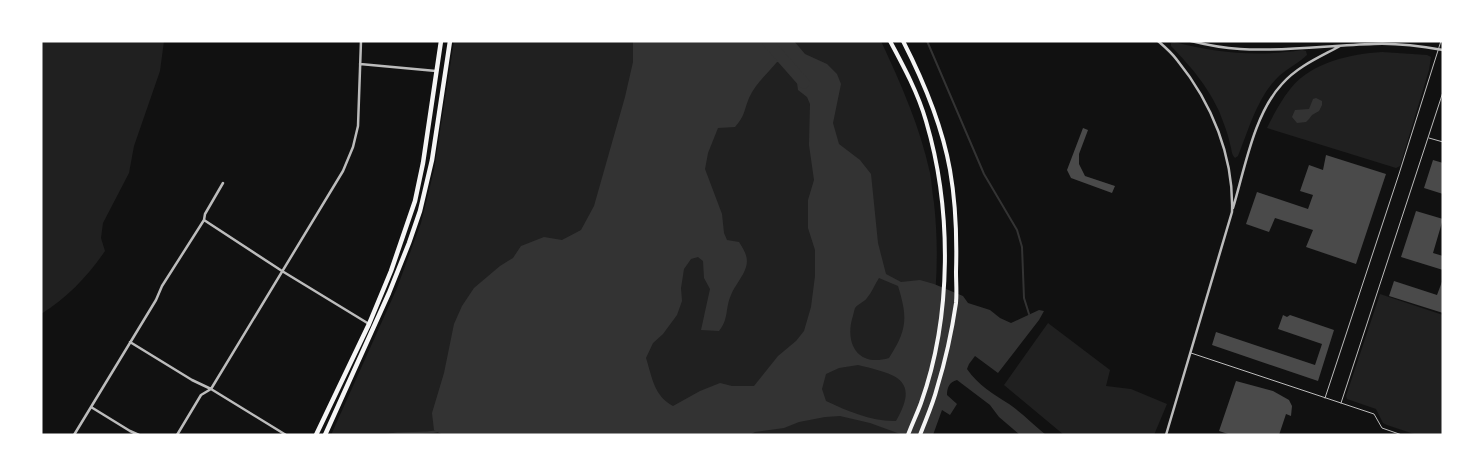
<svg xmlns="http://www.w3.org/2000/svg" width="1484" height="476" font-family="'PT Sans Narrow',sans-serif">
<rect width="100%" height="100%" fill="#111"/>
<path fill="#202020" d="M41,41H164L160,71L134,146L129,173L103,223L101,238L105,251C88,276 67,298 41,314Z
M454,41H881C901,84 920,127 930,173C932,183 932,193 934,203C941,267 935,334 915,396C911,409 905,422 900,435H331L397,288L421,223L434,170Z
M1174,42C1216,53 1258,57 1302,50L1306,51L1307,55C1299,63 1288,68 1279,76C1257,97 1249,129 1238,156L1235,158C1231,154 1232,150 1230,144C1228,133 1223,122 1219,111C1206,84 1192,68 1171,46V43Z
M1382,52L1427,55L1431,57L1429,70L1400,166L1396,168L1267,128C1274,114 1281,100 1291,88C1312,62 1351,54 1382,52Z
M1380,294L1443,315V435H1417L1387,425L1383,423L1376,409L1347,399L1346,396Z
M1048,323L1110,370L1106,386L1131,389L1167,404L1154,435H1064L1004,385Z"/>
<path fill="#333" fill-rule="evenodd" d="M633,41H794L805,54L827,64L837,74L841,84L833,123L839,144L860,160L871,174L878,243L886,274L901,282L920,280L934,284L963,296L968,303L990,310L1000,318L1011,323L1039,310L1044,311L1039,320L998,373L975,356L969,364L967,369C978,385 993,394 1009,404C1022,413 1034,425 1046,435H1020L999,417L990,405L957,380C949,382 947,388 947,395L957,404L950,415L942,410L933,435H903L870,423L840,416L825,417L799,422L784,428L755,432L749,435H443L434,430L432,413L444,373L454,324L462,306L474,288L500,266L513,258L521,246L544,237L562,240L581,230L594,206L625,97L633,62ZM789,61L795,67L798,90L807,97L810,104L809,145L814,180L808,200V228L815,250V276L811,307L804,331L796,341L778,356L754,386H732L720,383L700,391L673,406C654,396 652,377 646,358L653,343L663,334L677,315L682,301L681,288L684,269L691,259L698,257L703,261L704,278L710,289L701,330L719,331C729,319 725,308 731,295C735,285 743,277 746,267C749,257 744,250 739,242L727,240L724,233L722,214L705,169L708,153L718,128L735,127C745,116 744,110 749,98C755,84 768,73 777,62ZM879,278L898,286C908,318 907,330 889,358C860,367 845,346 852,319C853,316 854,311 855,308C858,304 864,302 867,298C872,292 875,284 879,278ZM858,365C894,374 921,378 896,421C873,422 847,411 826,401L822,389L826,374L839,368Z
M1316,98L1322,101V105L1319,111L1312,115L1309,119L1306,122L1297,123L1292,117L1295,110L1309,109L1313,99Z"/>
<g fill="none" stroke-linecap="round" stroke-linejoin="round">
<path stroke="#333" stroke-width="2" d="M927,41L984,174L1017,230L1022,247L1024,298L1029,314
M386,435C403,431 421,435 438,431"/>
<path stroke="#333" stroke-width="11" d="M767,41L804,83"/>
</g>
<path fill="#4a4a4a" d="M1083,128L1088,130L1079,154V164L1085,176L1115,186L1112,193L1071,178L1067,170Z
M1326,155L1386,174L1356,264L1306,247L1313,230L1275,218L1269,232L1246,224L1257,192L1308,209L1313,195L1300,191L1309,165L1323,170Z
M1433,160L1443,163V194L1424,188Z
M1416,211L1443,219L1433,253L1443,256V270L1401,257Z
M1443,279V313L1389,296L1394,281L1437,295Z
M1283,315L1287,317L1290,315L1334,330L1318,381L1212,345L1216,332L1315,365L1322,344L1278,329Z
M1236,381L1273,391L1289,400L1292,406L1291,416L1286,414L1279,435H1231L1219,431Z"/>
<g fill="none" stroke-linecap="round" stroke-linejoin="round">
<path stroke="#bcbcbc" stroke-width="1" d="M1429,138L1443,142
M1191,353L1374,414L1382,428L1402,435
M1325,398L1399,174L1441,41
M1341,403L1443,92"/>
<path stroke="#bcbcbc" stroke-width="2.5" d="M1158,41C1165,47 1172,53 1177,60C1212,103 1234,157 1232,212L1166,435
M1191,41C1207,45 1223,48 1240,49C1284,52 1330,45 1374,44C1397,43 1420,46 1443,50
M360,64L436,71
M1233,208C1245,168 1254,114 1282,84C1298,66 1320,57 1340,46
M204,220L282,271L369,324
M130,342L192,380L211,389L286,435
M91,407L130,431L139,435
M74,435L156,300L162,286L204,220L205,214L223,183
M177,435L201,395L211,389L343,171L353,147L358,126L361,41"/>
<path stroke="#f5f5f5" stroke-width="4" d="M890,41C904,67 918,93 926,121C952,209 952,316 921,403C917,414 912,424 908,435
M903,41C924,82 942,125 950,170C956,204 957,238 956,272C956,282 957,293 956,303C952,330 945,362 937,388C933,404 926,419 920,435"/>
<path stroke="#f5f5f5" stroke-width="4.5" d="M316,435L369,324L391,271L415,201L423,163L441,41
M325,435L389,293L409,243L420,211L432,160L450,41"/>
</g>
<rect width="1484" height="476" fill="none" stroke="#ffffff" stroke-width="85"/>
</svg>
